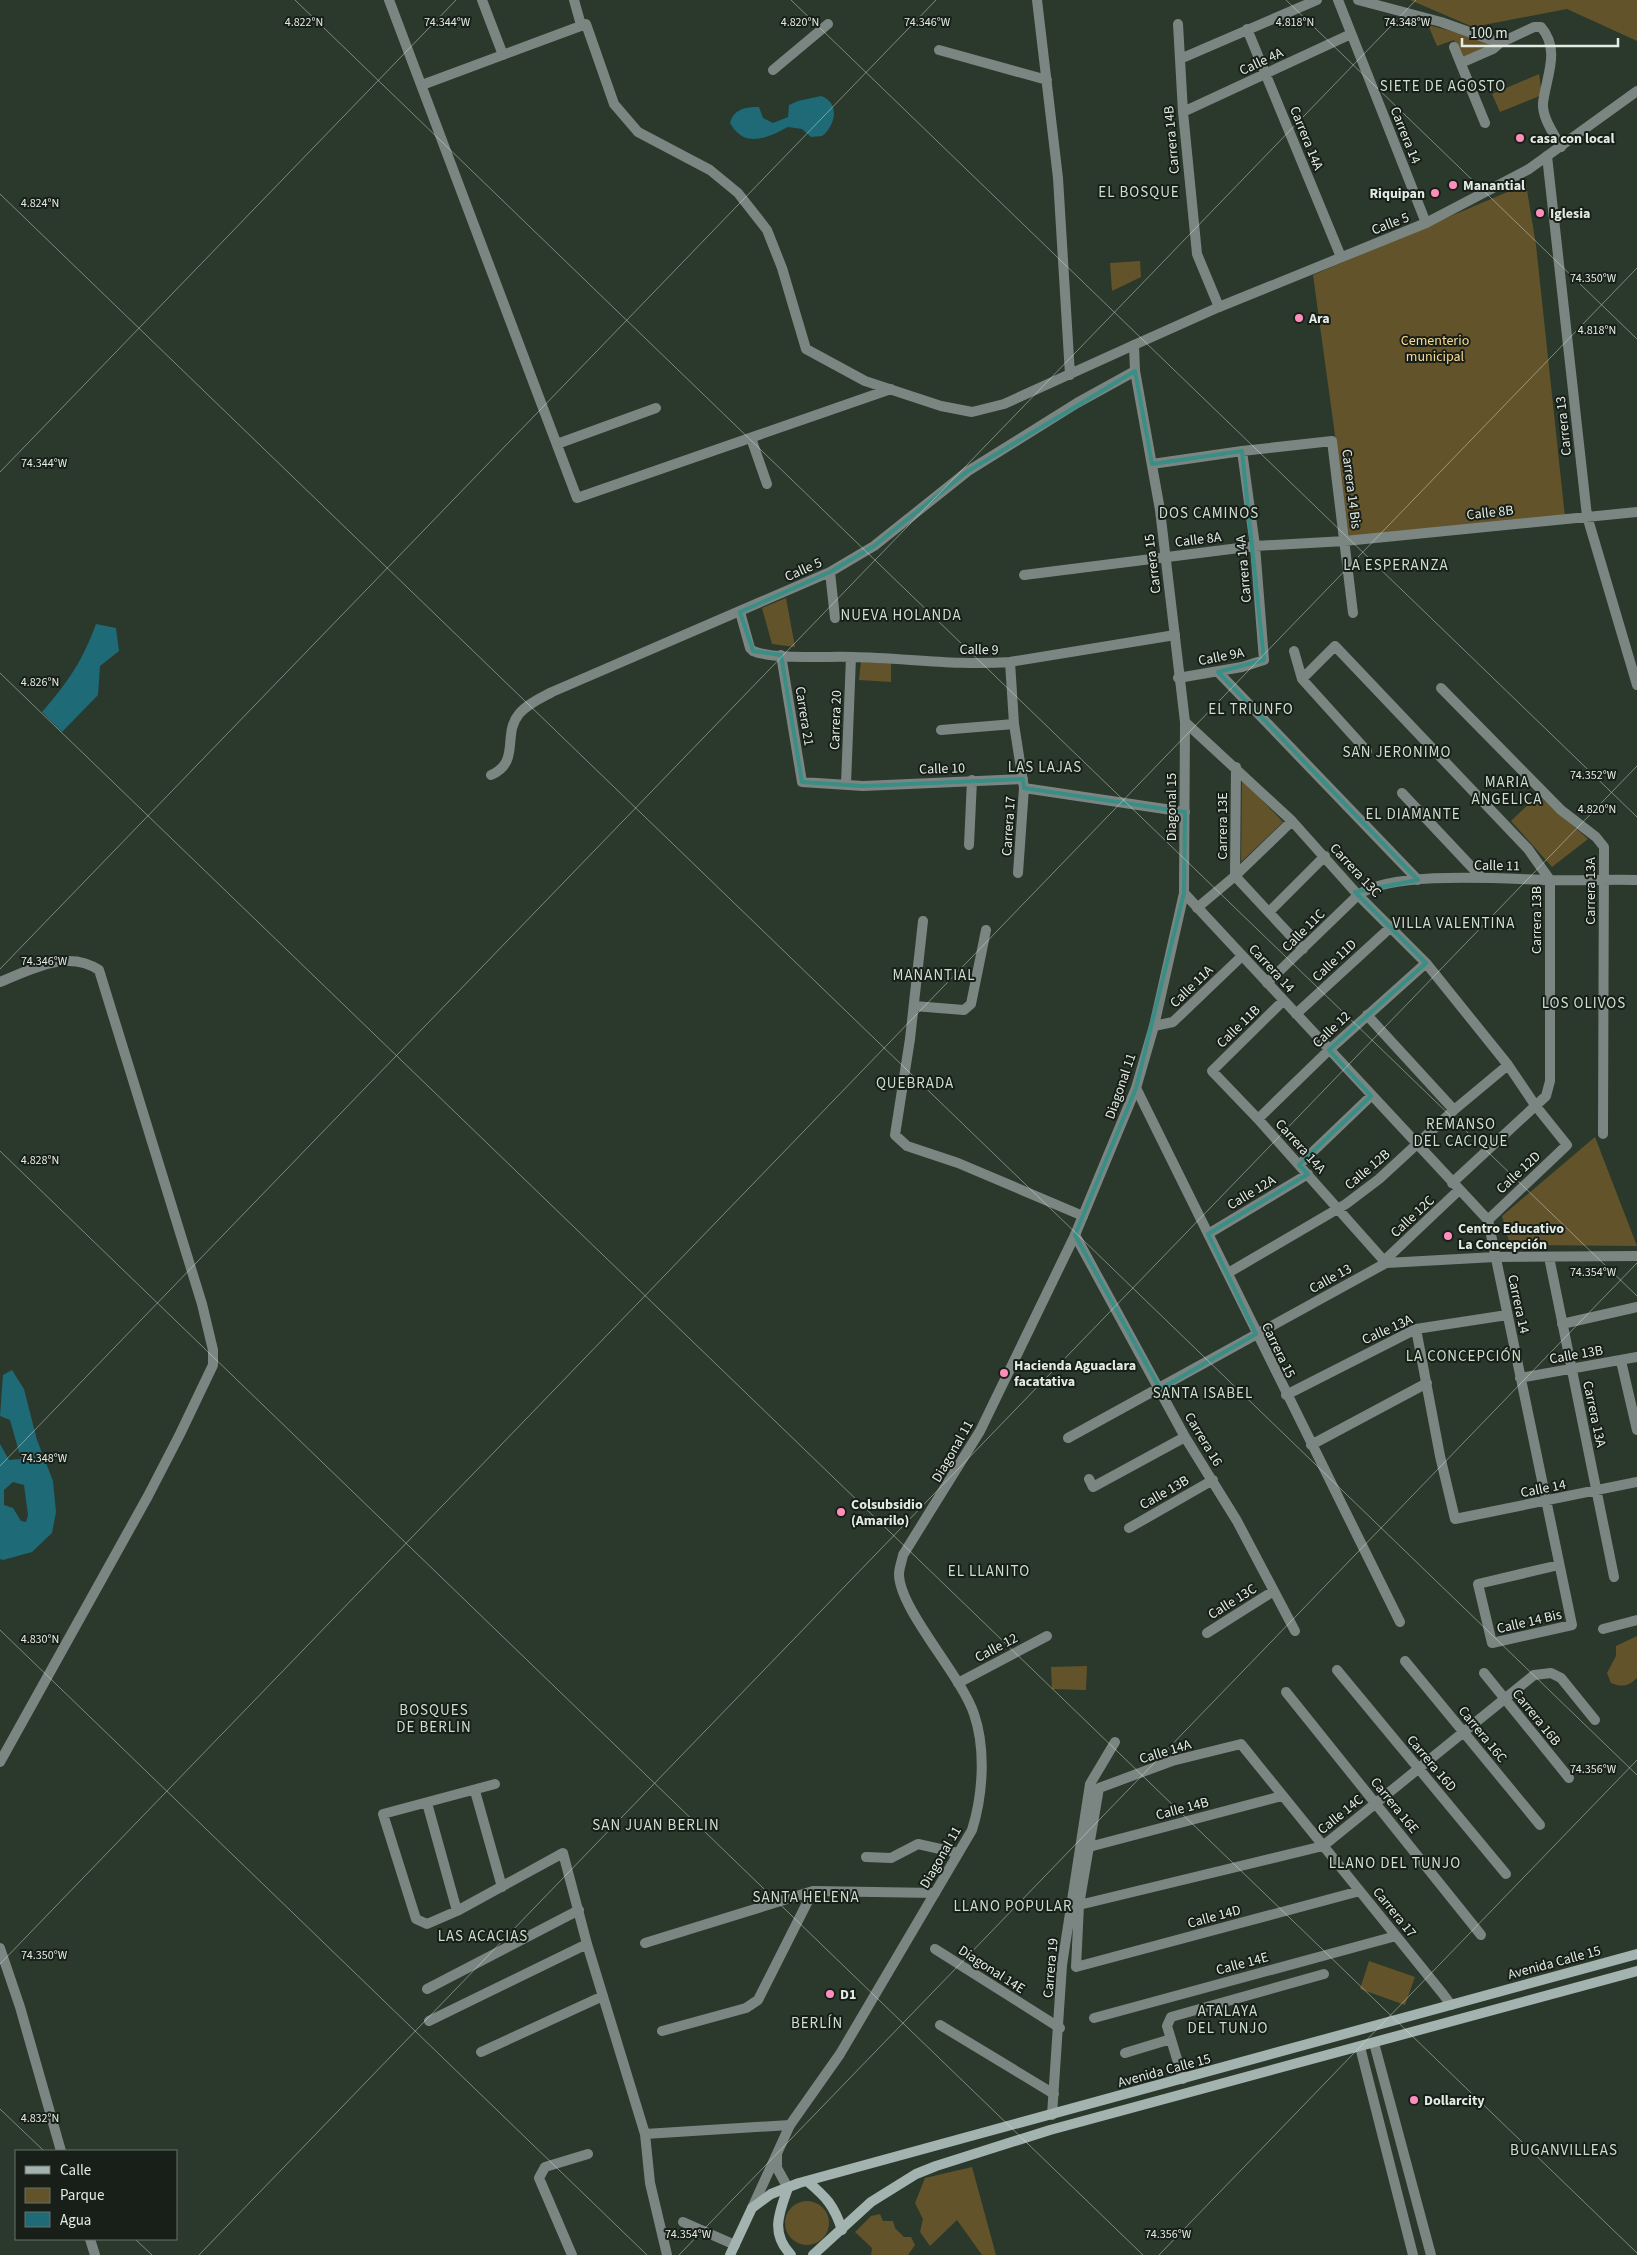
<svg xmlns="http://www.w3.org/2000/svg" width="1637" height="2255" font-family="'Source Sans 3',sans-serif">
<rect width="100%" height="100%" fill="#2a392c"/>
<path fill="#63532a" d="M1410,0H1637V41L1567,9L1473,27Z
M1428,25L1486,40L1492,48L1461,60L1454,40L1437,46Z
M1539,74L1542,95L1500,112L1492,94Z
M1526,184L1536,245L1565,517L1349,537L1313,275Z
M1140,261L1141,277L1112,291L1110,263Z
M786,598L795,647L772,644L762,608Z
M861,661L891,663V682L859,680Z
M1242,779L1283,822L1241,862Z
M1538,795L1588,839L1552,867L1511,821Z
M1595,1137L1637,1246L1510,1245L1502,1216Z
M1637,1636V1678C1628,1687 1622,1687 1611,1683L1607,1673L1616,1656V1646Z
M1087,1666L1086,1690L1052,1689L1051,1667Z
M1369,1961L1415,1977L1405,2005L1360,1989Z
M972,2167L996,2255H982L957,2220L930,2246L920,2232L923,2219L915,2203L925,2178Z
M785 2223a22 22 0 1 1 44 0a22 22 0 1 1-44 0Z
M880,2214L883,2221H893L895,2228L904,2237H911L915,2245L908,2255H871L872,2248L855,2232L871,2216Z"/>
<path fill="#1e6a76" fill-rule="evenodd" d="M821,96C841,103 835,126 822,136L811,137L802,129L788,127C769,137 745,150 730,123C734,109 745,107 759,107L763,118L773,123L788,117L789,105L798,101Z
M96,624L116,628L119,651L100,666L98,695L62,732L42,712C68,682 82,662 96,624Z
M12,1370L24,1389L37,1440L53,1481L56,1512L52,1533L32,1552L3,1560L0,1559V1444L9,1460L21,1459L10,1420L0,1416L3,1375ZM13,1482L24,1485L28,1515L26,1522L21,1521L13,1508L4,1505V1490Z"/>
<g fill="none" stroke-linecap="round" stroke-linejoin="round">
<path stroke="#7b8683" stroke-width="10" d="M389,0L577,498L891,389
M482,0L503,55
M574,0L581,25
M1037,0L1058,178L1070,375
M1338,0L1426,223
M1358,0L1441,22L1500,43L1534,27H1541C1561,50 1546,77 1543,103C1542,118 1554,134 1561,147
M1178,24L1183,112L1197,254L1219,307
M1247,29L1341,257
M1454,47L1485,123
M939,50L1047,80
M1180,59L1317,0
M1461,63L1493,49L1500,43
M773,70L828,24
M422,85L586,24L614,104L638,132L710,170L738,193L767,230L782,268L806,349L865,381L941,406L972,412L1004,404L1134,345
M1183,112L1351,34
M1547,156L1587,516L1637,685
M751,438L767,484
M557,444L656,408
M1152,464L1242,451L1332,441L1353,613
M830,572L835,618
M1024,575L1255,546L1345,541L1637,512
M740,612L750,648L753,651C776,660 827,656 853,657C905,658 958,666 1010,662L1175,635
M1294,651L1302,679
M781,655L802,782L863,786L1023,779
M1010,662L1014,724L1024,788L1018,873
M1218,672L1418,880
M1178,678L1242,667L1264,660L1255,546L1242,451
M1441,688L1561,810L1596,837L1604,847L1603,1134
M1185,722L1292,821L1358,895L1426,963L1508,1065L1535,1105L1567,1145L1488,1220
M941,730L1014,724
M1367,751L1302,679L1335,646L1528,849L1550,880V1081L1546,1096L1452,1183
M1236,767L1235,876L1303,949
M491,775C521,762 502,734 519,714C527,704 541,698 552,692L830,572L874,546L968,471L1077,403L1135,371
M846,784L851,657
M1024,788L1185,812
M1402,793L1481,877
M969,845L972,780
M1184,893L1488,1220L1572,1625L1492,1643L1478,1584L1559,1565
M1197,908L1235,876L1292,821
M1269,912L1325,856
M923,921L910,1039L895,1135L907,1146L958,1163L1083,1216
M0,982C32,969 68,949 99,970L202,1304L213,1350V1365L180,1434L148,1496L0,1762
M1267,983L1358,895C1393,870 1505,879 1549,880C1579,881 1608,879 1637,880
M1283,1001L1212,1071L1258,1119L1386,1263
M914,1006L964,1010L971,1004L986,930
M1296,1014L1392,926
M1367,1015L1454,1110
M1154,1026L1173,1022L1242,956
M1136,1088L1400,1622
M1258,1119L1329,1050L1426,963
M1299,1165L1371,1096
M1208,1234L1308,1174
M1075,1235L1185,1437L1237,1521L1295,1631
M1549,1257L1614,1577
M1384,1261L1459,1190
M1228,1273L1346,1204L1379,1179L1454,1110L1508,1065
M1562,1324L1637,1307
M1416,1329L1440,1456L1455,1519L1637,1482
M1621,1361L1637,1430
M1520,1378L1637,1357
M1286,1395L1416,1329L1507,1315
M1068,1438L1386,1263L1495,1257L1637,1256
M1311,1445L1427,1383
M1089,1479L1093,1487L1185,1437
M1129,1528L1213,1480
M1603,1629L1637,1620
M1207,1633L1272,1592
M1405,1661L1540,1825
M1337,1670L1506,1874
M1484,1673L1569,1778
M958,1683L1047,1636
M1286,1692L1481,1935
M495,1784L383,1814L416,1919L427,1924L457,1911L563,1853L587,1944L645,2134L650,2183L667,2255
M475,1791L502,1887
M427,1803L457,1911
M1089,1847L1282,1796
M866,1857L891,1858L918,1844L958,1853
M1360,1891L1076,1967L1079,1905L1099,1788L1172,1761L1241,1744L1443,1994L1451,2005
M1079,1905L1323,1846L1534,1675L1551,1673L1561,1678L1595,1720
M645,1943L813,1891L935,1893
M0,1948L20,2007L61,2151
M935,1949L1060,2028
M427,1989L579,1910
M1094,2018L1396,1936
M429,2021L587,1944
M940,2025L1054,2094
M662,2031L746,2008L758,2000L813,1891
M1374,2043L1431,2255
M1360,2047L1413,2255
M481,2052L603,1996
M1125,2053L1171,2039
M1183,2079L1167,2026L1171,2017L1324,1974
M1052,2115L1062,1965L1090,1784L1115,1742
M645,2134L790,2125
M683,2222L735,2245
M90,2239L95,2255
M572,2255L539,2178L545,2167L588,2154"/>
<path stroke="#7b8683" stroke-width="10" d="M777,2154V2168L788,2188
M752,2208L790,2125L840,2054L972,1830C983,1795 986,1749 974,1714C961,1675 899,1609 899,1574C899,1568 902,1561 903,1555L980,1431L1075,1235L1136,1088L1154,1026L1184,893L1185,722L1160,510L1135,371L1134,345L1219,307L1426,223L1529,169L1637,91"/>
<path stroke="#a3b4b0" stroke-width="10" d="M807,2181C826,2197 834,2205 842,2230
M788,2188C779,2213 770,2233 791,2255
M730,2255L752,2208L771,2194L799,2183L1637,1954
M813,2255L871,2202L916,2174L936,2166L1050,2130L1637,1971"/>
</g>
<path fill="none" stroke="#398e85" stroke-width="4" stroke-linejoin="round" d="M1135,371L1152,464L1242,451L1264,660L1218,672L1418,880L1355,892L1426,963L1329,1050L1371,1096L1299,1165L1308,1174L1208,1234L1256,1334L1160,1389L1075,1235L1136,1088L1184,893L1185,812L1024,788L1023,779L863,786L802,782L781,655L753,651L740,612L830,572L874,546L968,471Z"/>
<path fill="none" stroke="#e2ece3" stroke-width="1" stroke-opacity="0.45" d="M295,0L1637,1296M791,0L1637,817M1286,0L1637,339M0,194L1637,1775M0,472L456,0M0,673L1637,2253M0,969L936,0M0,1151L1143,2255M0,1466L1416,0M0,1630L647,2255M0,1964L1637,268M0,2109L44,2151M135,2239L152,2255M199,2255L1637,766M679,2255L1637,1263M1159,2255L1637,1760"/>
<g fill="#ff8ebb" stroke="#181e18" stroke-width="2">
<circle cx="1520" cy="138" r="5"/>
<circle cx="1453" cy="185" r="5"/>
<circle cx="1435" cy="193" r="5"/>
<circle cx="1540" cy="213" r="5"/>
<circle cx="1299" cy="318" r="5"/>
<circle cx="1448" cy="1236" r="5"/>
<circle cx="1004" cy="1373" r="5"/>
<circle cx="841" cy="1512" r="5"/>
<circle cx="830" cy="1994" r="5"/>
<circle cx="1414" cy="2100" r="5"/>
</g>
<g text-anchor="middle" stroke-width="4" stroke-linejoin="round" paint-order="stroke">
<g font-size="14" fill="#e2ece3" stroke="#181e18">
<text transform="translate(1261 61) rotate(-25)" y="5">Calle 4A</text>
<text transform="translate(1406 135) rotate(68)" y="5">Carrera 14</text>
<text transform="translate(1307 138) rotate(68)" y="5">Carrera 14A</text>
<text transform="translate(1171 140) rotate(-95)" y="5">Carrera 14B</text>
<text transform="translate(1390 223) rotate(-21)" y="5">Calle 5</text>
<text transform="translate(1563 426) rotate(-96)" y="5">Carrera 13</text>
<text transform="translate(1352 489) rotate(83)" y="5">Carrera 14 Bis</text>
<text transform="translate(1490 512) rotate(-6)" y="5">Calle 8B</text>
<text transform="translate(1198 539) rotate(-7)" y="5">Calle 8A</text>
<text transform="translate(1152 564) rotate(-97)" y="5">Carrera 15</text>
<text transform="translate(803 569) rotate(-24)" y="5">Calle 5</text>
<text transform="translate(1243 569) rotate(-95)" y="5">Carrera 14A</text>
<text transform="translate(979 649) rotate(1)" y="5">Calle 9</text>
<text transform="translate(1221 656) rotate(-11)" y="5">Calle 9A</text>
<text transform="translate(805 716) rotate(81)" y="5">Carrera 21</text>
<text transform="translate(835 720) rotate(-88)" y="5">Carrera 20</text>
<text transform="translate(942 768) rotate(-2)" y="5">Calle 10</text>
<text transform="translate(1171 807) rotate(-90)" y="5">Diagonal 15</text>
<text transform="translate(1008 826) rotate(-86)" y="5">Carrera 17</text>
<text transform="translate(1222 826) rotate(-90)" y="5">Carrera 13E</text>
<text transform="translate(1497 865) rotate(1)" y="5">Calle 11</text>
<text transform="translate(1356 870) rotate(47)" y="5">Carrera 13C</text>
<text transform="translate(1590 891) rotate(-90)" y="5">Carrera 13A</text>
<text transform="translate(1536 920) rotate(-90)" y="5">Carrera 13B</text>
<text transform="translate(1303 930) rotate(-45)" y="5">Calle 11C</text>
<text transform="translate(1334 960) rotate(-43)" y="5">Calle 11D</text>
<text transform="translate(1272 968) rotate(47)" y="5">Carrera 14</text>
<text transform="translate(1191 986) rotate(-44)" y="5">Calle 11A</text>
<text transform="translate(1238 1026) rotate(-44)" y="5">Calle 11B</text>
<text transform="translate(1331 1029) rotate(-43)" y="5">Calle 12</text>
<text transform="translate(1120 1086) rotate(-71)" y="5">Diagonal 11</text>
<text transform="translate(1301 1146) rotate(48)" y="5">Carrera 14A</text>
<text transform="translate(1367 1169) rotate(-40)" y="5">Calle 12B</text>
<text transform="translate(1518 1172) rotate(-43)" y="5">Calle 12D</text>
<text transform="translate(1251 1192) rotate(-31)" y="5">Calle 12A</text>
<text transform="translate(1412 1216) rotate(-43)" y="5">Calle 12C</text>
<text transform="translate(1330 1278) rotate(-29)" y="5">Calle 13</text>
<text transform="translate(1519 1304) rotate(78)" y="5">Carrera 14</text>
<text transform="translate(1387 1329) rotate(-24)" y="5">Calle 13A</text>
<text transform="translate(1279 1350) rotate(64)" y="5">Carrera 15</text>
<text transform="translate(1576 1354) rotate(-10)" y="5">Calle 13B</text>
<text transform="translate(1595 1414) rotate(78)" y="5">Carrera 13A</text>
<text transform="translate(1204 1439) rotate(59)" y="5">Carrera 16</text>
<text transform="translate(952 1451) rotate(-60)" y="5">Diagonal 11</text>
<text transform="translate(1543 1488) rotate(-11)" y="5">Calle 14</text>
<text transform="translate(1164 1492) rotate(-30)" y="5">Calle 13B</text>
<text transform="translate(1232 1601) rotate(-32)" y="5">Calle 13C</text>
<text transform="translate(1529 1621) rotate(-13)" y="5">Calle 14 Bis</text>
<text transform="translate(996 1647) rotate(-28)" y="5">Calle 12</text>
<text transform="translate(1537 1717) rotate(51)" y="5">Carrera 16B</text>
<text transform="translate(1483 1734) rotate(51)" y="5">Carrera 16C</text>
<text transform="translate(1165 1751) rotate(-17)" y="5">Calle 14A</text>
<text transform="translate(1432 1763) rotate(50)" y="5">Carrera 16D</text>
<text transform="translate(1395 1805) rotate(51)" y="5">Carrera 16E</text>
<text transform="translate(1182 1808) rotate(-15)" y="5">Calle 14B</text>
<text transform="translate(1340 1814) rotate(-39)" y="5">Calle 14C</text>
<text transform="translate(940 1857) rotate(-60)" y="5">Diagonal 11</text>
<text transform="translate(1395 1912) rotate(51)" y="5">Carrera 17</text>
<text transform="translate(1214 1916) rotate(-15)" y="5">Calle 14D</text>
<text transform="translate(1554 1962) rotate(-15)" y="5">Avenida Calle 15</text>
<text transform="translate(1242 1963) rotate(-15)" y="5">Calle 14E</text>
<text transform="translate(1050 1968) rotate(-85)" y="5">Carrera 19</text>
<text transform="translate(992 1969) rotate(33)" y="5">Diagonal 14E</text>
<text transform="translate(1164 2070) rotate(-15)" y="5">Avenida Calle 15</text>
</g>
<g font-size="14" font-weight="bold" fill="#e2ece3" stroke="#181e18" text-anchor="start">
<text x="1530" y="143">casa con local</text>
<text x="1463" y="190">Manantial</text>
<text x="1425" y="198" text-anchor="end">Riquipan</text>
<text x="1550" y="218">Iglesia</text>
<text x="1309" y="323">Ara</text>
<text x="1458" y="1233">Centro Educativo<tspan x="1458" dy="16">La Concepción</tspan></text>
<text x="1014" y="1370">Hacienda Aguaclara<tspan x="1014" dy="16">facatativa</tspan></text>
<text x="851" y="1509">Colsubsidio<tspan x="851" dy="16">(Amarilo)</tspan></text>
<text x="840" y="1999">D1</text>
<text x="1424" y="2105">Dollarcity</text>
</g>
<g font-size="14" fill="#fadb92" stroke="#181e18">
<text x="1435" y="345">Cementerio<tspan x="1435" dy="16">municipal</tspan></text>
</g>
<g font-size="15" letter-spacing="1" fill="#cddfcf" stroke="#181e18">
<text x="1443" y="91">SIETE DE AGOSTO</text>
<text x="1139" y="197">EL BOSQUE</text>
<text x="1209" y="518">DOS CAMINOS</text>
<text x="1396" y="570">LA ESPERANZA</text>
<text x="901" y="620">NUEVA HOLANDA</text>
<text x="1251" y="714">EL TRIUNFO</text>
<text x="1397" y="757">SAN JERONIMO</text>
<text x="1045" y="772">LAS LAJAS</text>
<text x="1507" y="787">MARIA<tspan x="1507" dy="17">ANGELICA</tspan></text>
<text x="1413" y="819">EL DIAMANTE</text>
<text x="1454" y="928">VILLA VALENTINA</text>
<text x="934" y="980">MANANTIAL</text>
<text x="1584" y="1008">LOS OLIVOS</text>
<text x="915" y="1088">QUEBRADA</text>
<text x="1461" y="1129">REMANSO<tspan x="1461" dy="17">DEL CACIQUE</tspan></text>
<text x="1464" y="1361">LA CONCEPCIÓN</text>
<text x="1203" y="1398">SANTA ISABEL</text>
<text x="989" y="1576">EL LLANITO</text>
<text x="434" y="1715">BOSQUES<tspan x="434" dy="17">DE BERLIN</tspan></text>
<text x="656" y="1830">SAN JUAN BERLIN</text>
<text x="1395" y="1868">LLANO DEL TUNJO</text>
<text x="806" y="1902">SANTA HELENA</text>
<text x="1013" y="1911">LLANO POPULAR</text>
<text x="483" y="1941">LAS ACACIAS</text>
<text x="1228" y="2016">ATALAYA<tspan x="1228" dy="17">DEL TUNJO</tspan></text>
<text x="817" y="2028">BERLÍN</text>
<text x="1564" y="2155">BUGANVILLEAS</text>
</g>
</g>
<g font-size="12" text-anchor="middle" fill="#e2ece3" stroke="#181e18" stroke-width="4" stroke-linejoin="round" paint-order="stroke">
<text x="304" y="26">4.822°N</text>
<text x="800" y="26">4.820°N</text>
<text x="1295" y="26">4.818°N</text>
<text x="447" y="26">74.344°W</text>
<text x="927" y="26">74.346°W</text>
<text x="1407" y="26">74.348°W</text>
<text x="40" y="207">4.824°N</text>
<text x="1593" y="282">74.350°W</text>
<text x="1597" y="334">4.818°N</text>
<text x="44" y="467">74.344°W</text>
<text x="40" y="686">4.826°N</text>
<text x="1593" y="779">74.352°W</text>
<text x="1597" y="813">4.820°N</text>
<text x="44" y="965">74.346°W</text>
<text x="40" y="1164">4.828°N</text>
<text x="1593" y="1276">74.354°W</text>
<text x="44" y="1462">74.348°W</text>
<text x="40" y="1643">4.830°N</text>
<text x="1593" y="1773">74.356°W</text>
<text x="44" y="1959">74.350°W</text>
<text x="40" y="2122">4.832°N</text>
<text x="688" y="2238">74.354°W</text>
<text x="1168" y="2238">74.356°W</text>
</g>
<rect x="15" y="2150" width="162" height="90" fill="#181e18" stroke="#697069"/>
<rect x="25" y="2166" width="25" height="8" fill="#a3b4b0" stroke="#697069"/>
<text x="60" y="2175" font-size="15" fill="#e2ece3">Calle</text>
<rect x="25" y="2188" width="25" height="15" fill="#63532a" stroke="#697069"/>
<text x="60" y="2200" font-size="15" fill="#e2ece3">Parque</text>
<rect x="25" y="2212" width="25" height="15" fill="#1e6a76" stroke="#697069"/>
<text x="60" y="2225" font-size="15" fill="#e2ece3">Agua</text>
<path d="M1462 38v8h156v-8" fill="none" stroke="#e2ece3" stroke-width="2.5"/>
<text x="1470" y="38" font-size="15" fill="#e2ece3" stroke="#181e18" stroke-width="4" paint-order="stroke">100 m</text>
</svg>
